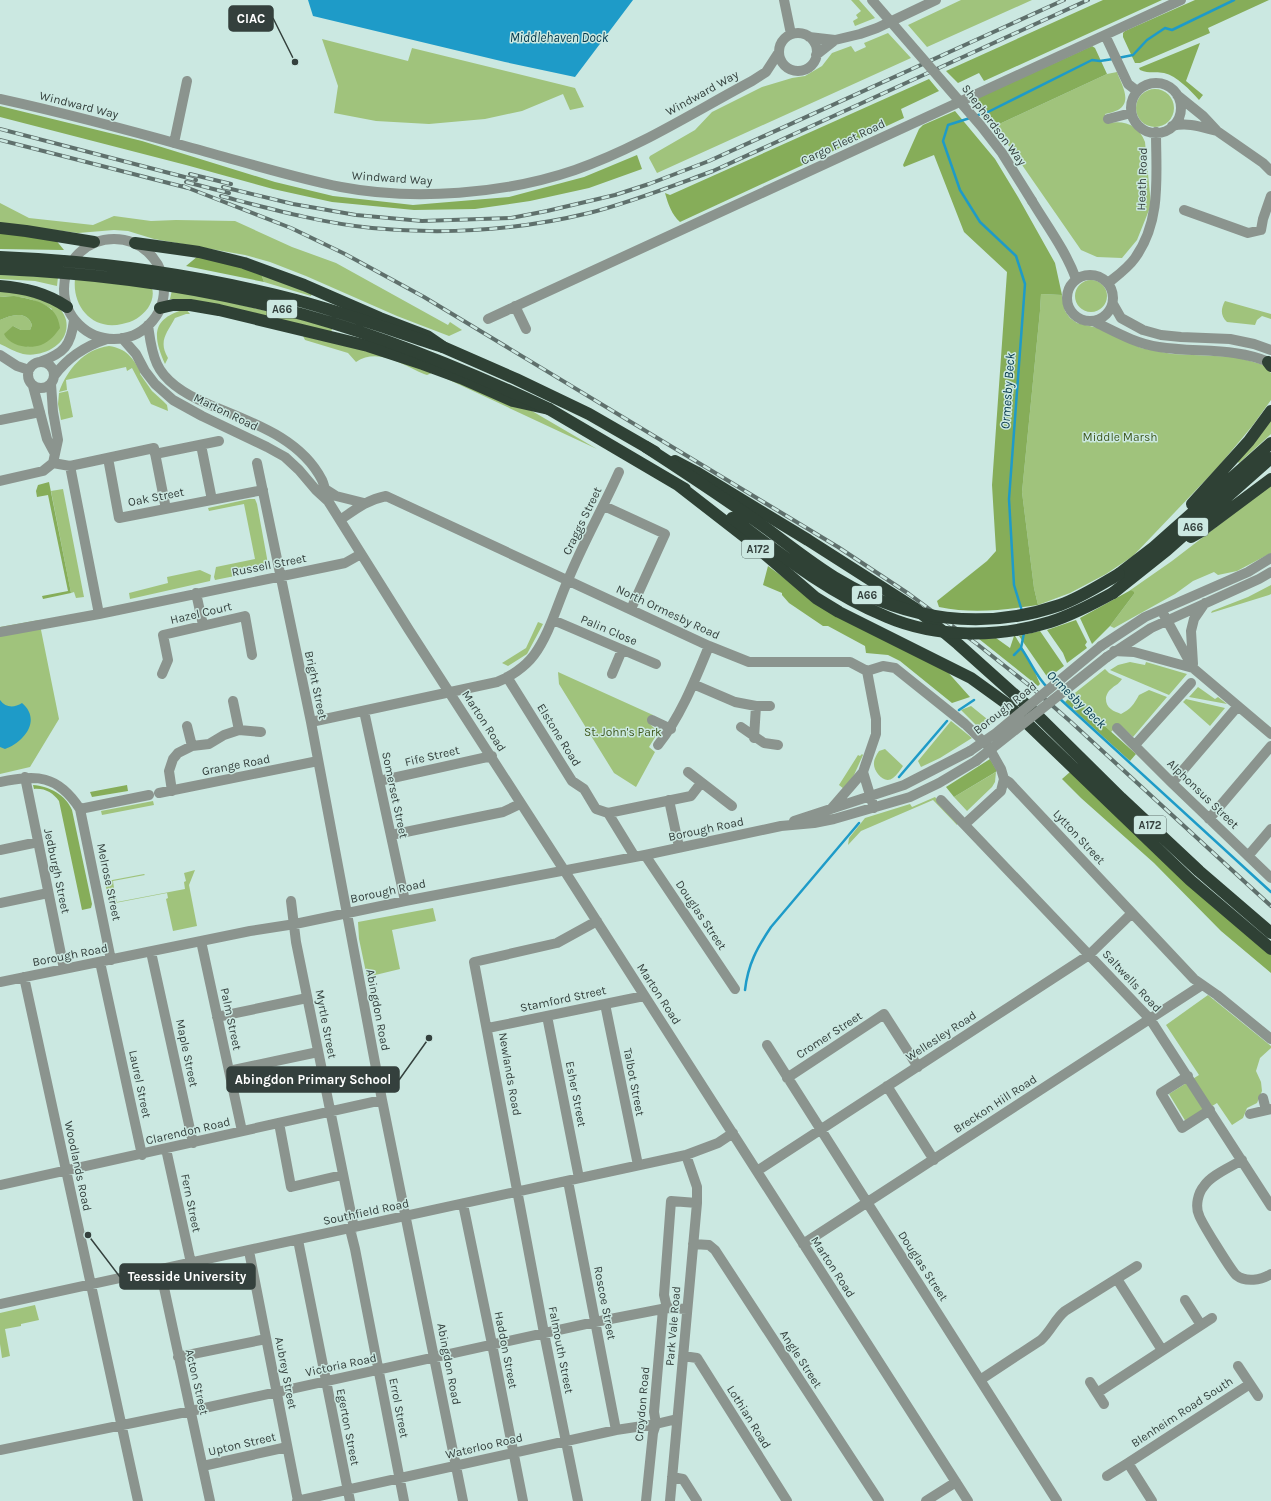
<svg xmlns="http://www.w3.org/2000/svg" width="1271" height="1501" font-family="Karla,sans-serif">
<rect width="100%" height="100%" fill="#cbe8e1"/>
<path fill="#a0c37c" d="M851,0H859L875,18L855,26L853,21L858,18L856,15L861,11Z
M961,0H1032L927,47L908,25Z
M888,33L911,58L657,173L649,158L650,156L695,130L712,112L762,87L792,78L805,76L822,66L832,53L851,46L855,52L866,47L864,43Z
M322,39L408,61L412,48L575,88L584,107L570,110L563,94L522,111L485,119L429,124L376,121L334,113L338,86Z
M1117,72C1121,84 1133,101 1118,110C1114,112 1109,113 1105,114L1109,123C1126,120 1139,126 1145,142L1151,205L1137,240L1122,258L1097,257L1081,250L995,126L1107,74Z
M1136 108a19 19 0 1 1 38 0a19 19 0 1 1-38 0Z
M0,203L29,218L93,225L114,216L151,221L176,220L235,221L292,247L336,263L448,325L450,322L462,330L449,336L397,316L306,276L270,262L245,255L154,239L128,231L114,230L78,233L0,223Z
M260,271L313,291L311,296L264,282Z
M0,275L58,277L57,286L35,281L0,279Z
M75,279L152,288C154,295 152,302 148,308C141,317 133,322 122,324C93,331 72,307 75,279Z
M1075 296a16 16 0 1 1 32 0a16 16 0 1 1-32 0Z
M0,290C10,291 21,291 31,294C39,296 51,302 58,307C62,310 65,316 66,320C71,344 43,358 23,354C15,352 7,347 0,344V320C11,315 27,310 32,325L30,330H21L13,326L28,347L52,309C33,299 22,295 0,297Z
M172,290L195,294L333,327L331,332L189,300L170,299Z
M1041,294L1062,295L1065,311L1070,318L1077,323L1098,328L1141,348L1172,354L1236,357L1264,365L1271,373V400L1253,425L1218,467L1133,556L1106,574L1070,593L1038,605L1034,588L1022,492L1040,311Z
M1225,301L1271,314V319L1262,316L1257,320L1255,325L1227,322C1220,316 1221,308 1225,301Z
M186,309L190,314H186L175,318C167,333 158,341 168,358L165,364C152,335 152,318 186,309Z
M303,336L384,355L434,372L427,375L424,374C403,365 378,347 356,362L348,353L305,340Z
M109,346C127,349 132,357 141,372L140,374L152,391L163,401L167,405L168,411L151,404L132,368L127,371L126,367L66,380L67,390L59,392C67,370 84,349 109,346Z
M446,375L532,411L597,449L445,378Z
M68,391L73,417L61,420L58,404L59,393Z
M1271,418V434L1239,463L1236,460Z
M1271,485V553L1237,571L1218,575L1214,572L1193,581L1175,594L1114,628L1110,626L1134,594L1131,590L1129,591L1172,561Z
M63,489L84,597L76,598L74,592L71,593L51,491Z
M249,499H255L257,504L269,569L215,580L214,577L216,567L255,559L244,504L209,511L208,508Z
M200,570L211,575L210,581L130,599L129,593L168,583L167,577Z
M1271,585V594L1269,595L1211,613L1212,611L1248,597Z
M39,620L59,719L30,767L0,774V627Z
M538,622L543,624L527,654L508,666L502,663L526,648Z
M1130,662L1145,665L1146,662L1187,674L1169,695L1110,670L1118,665Z
M1105,669L1109,673L1122,679C1117,686 1116,684 1111,689C1108,691 1107,694 1106,697C1105,708 1113,711 1121,714C1131,709 1134,704 1139,695L1149,690L1167,697L1133,737L1119,724L1111,732L1071,696Z
M558,672L653,715L650,724L656,730L657,734L649,747L655,752L636,787L614,773L559,684Z
M1198,687L1215,699L1218,697L1227,704L1189,697Z
M1186,699L1225,708L1210,726L1183,702Z
M971,706L992,723L982,731L961,710Z
M951,721L972,738L940,758L921,767L918,761Z
M885,749L903,766C900,770 897,775 893,778C884,785 873,771 874,763C874,759 877,754 879,751Z
M862,754L863,755L854,775L844,789L839,785L858,755L860,756Z
M996,772L995,782L992,787L967,811L954,797Z
M935,797L958,823L957,825L933,800L861,831L848,845L849,838L865,818L910,804L912,807Z
M153,801L154,805L102,815L101,811Z
M195,870L189,885L197,926L173,931L166,899L168,898L167,893L110,904L105,883L107,881L144,874L145,875L113,881L114,888H113L117,902L185,889L184,882L186,881L184,873Z
M433,908L436,921L392,930L400,969L367,977L359,939L358,922Z
M1208,995L1271,1046V1048L1260,1058L1256,1071L1261,1082L1262,1091L1257,1103L1247,1108L1243,1118L1232,1125L1217,1103L1186,1122L1169,1094L1199,1075L1166,1025Z
M35,1305L39,1320L21,1324V1326L5,1329L10,1356L2,1358L0,1344V1313Z"/>
<path fill="#86ad59" d="M1103,0H1162L984,81L979,73L958,83L946,71Z
M1195,0H1269L1208,28L1210,33L1140,63H1135L1123,37V33L1125,31Z
M1200,43L1186,81L1203,95L1199,100C1190,90 1177,76 1164,73C1155,71 1150,74 1140,70L1139,68Z
M1092,46L1095,48L1107,74L995,126L973,100Z
M929,79L939,91L901,109L904,118L680,222C672,215 668,204 665,193L670,195Z
M0,106L142,141L275,182L333,196L413,205L509,197L584,177L637,155L642,169L589,188L530,201L475,209L414,210L332,202L273,189L186,165L0,117Z
M955,111L995,159L1018,197L1055,263L1062,295L1041,294L1040,311L1022,492L1034,588L1038,605C1004,610 973,614 939,607L937,601L987,561L996,551L992,485L1007,272L964,232L934,155L904,167L903,165L919,129L923,125Z
M0,230L55,239L64,250L0,249Z
M198,256L260,271L264,282L186,266Z
M14,296C35,300 57,303 60,328C55,335 50,341 41,345C30,349 10,347 4,334L13,326L21,330H30L32,325C27,310 11,315 0,320V297Z
M49,482L71,593L43,599L42,596L68,591L48,495L37,497L36,491L38,485Z
M768,566L822,606L945,669L970,697L952,703L900,661L888,655L866,653L865,646L828,626H823L789,603L782,595V593L763,585Z
M1131,590L1134,592V594L1110,626L1092,644L1080,618Z
M1076,620L1087,642L1085,645L1087,648L1067,663L1063,653L1047,630Z
M1040,631L1064,666L1048,678L1019,636Z
M1014,636H1015C1025,651 1033,667 1040,684L1038,686L979,639L996,638L1010,648Z
M1071,696L1136,754L1130,761L1065,702Z
M990,759L997,771L994,773L954,797L946,787Z
M1070,772L1271,955V973L1221,931L1154,863L1081,798L1062,779Z
M33,785C49,786 66,795 72,810L92,904L91,908L82,910L59,801C53,793 45,788 34,789Z
M127,785L128,791L92,797L90,792Z"/>
<path fill="#1e9bc8" d="M308,0H633L575,77L505,62L313,16Z
M0,700C6,708 14,708 22,703C42,720 24,742 5,749L0,747Z"/>
<g fill="none" stroke-linecap="round" stroke-linejoin="round">
<path stroke="#1e9bc8" stroke-width="2.5" d="M1118,58L1133,55L1147,40L1165,28L1172,30L1234,0
M975,116L988,112L1092,60L1100,61L1113,59
M970,118L948,125L943,141L960,190L980,222L1016,256L1025,284L1009,499L1014,585L1022,611
M1024,633L1021,648C1030,660 1036,677 1048,688
M1014,655L1021,648
M1059,698L1271,892
M959,710L974,700
M899,777L947,721
M745,990C748,964 757,948 771,927L859,823"/>
<path stroke="#8b948e" stroke-width="10" d="M784,0L791,34
M779 52a19 19 0 1 1 38 0a19 19 0 1 1-38 0Z
M1105,35L1128,84L1137,91
M809,37L835,40
M816,55L835,40L860,34L877,28L936,0
M1131 108a25 25 0 1 1 50 0a25 25 0 1 1-50 0Z
M1177,95L1203,116L1217,131L1263,163L1271,171
M0,99C64,113 128,130 192,148C241,161 291,177 341,187C414,201 505,194 575,170C638,148 694,112 752,81L766,72L779,52
M1108,119L1131,113
M1172,126C1188,122 1201,127 1217,131
M174,143L187,81
M1032,201C1047,226 1066,251 1076,279
M1184,210L1248,233L1261,230L1263,219L1271,196
M64 289a50 50 0 1 1 100 0a50 50 0 1 1-100 0Z
M1067 298a23 23 0 1 1 46 0a23 23 0 1 1-46 0Z
M1108,283C1118,275 1128,268 1135,258C1162,220 1156,175 1156,132
M1113,304L1121,318L1143,330L1161,335L1181,337L1230,339L1254,344L1271,350
M515,306L526,329
M488,319L1181,0
M1093,321C1114,331 1136,344 1159,347C1196,353 1236,347 1271,363
M148,325C150,339 151,351 157,364C166,384 189,396 208,404C250,422 300,437 322,480C325,487 326,494 328,501L409,630L564,870L968,1501
M122,338L136,354L145,371L155,384L173,400L202,416L267,447L285,457L299,470L316,490L328,501
M0,355L17,366L29,370
M28 375a13 13 0 1 1 26 0a13 13 0 1 1-26 0Z
M40,362C64,353 71,346 74,320
M54,376C68,357 85,346 107,339
M33,386L47,439L55,454
M0,420L40,412
M201,445L212,500
M155,454L219,441
M108,458L119,518L263,490
M53,463L70,466L154,448L166,509
M257,463L311,722L382,1100L463,1501
M70,466L99,614
M0,481L43,471L53,463L58,440L53,412L51,384
M325,489L336,496L364,503
M604,506L665,534L631,609
M340,520C356,509 367,500 386,496L709,646L749,662H850L867,671L876,719V734L863,772L874,808
M196,593L203,625
M1164,615L1193,668L1271,734
M553,620L656,664
M0,632L99,614L326,567L345,563L361,554
M1101,646L1145,617L1248,572L1271,558
M1114,651L1134,652L1193,668
M1107,657L1151,628L1259,579L1271,572
M1193,664L1191,631L1194,619L1205,603
M867,671L883,666L895,668L965,724L988,746L1001,769L1004,779L1009,782L1194,979L1217,995L1271,1039
M162,674L168,660L163,635L245,616L252,655
M612,674L622,650
M507,677L572,781L584,789L596,809L608,813L691,796L701,783
M693,684L735,702L756,706H770
M364,711L405,901
M652,720L671,729
M311,722L497,682C510,677 525,667 534,655C550,633 557,605 568,580C583,543 603,508 619,472
M187,726L192,746
M741,727L764,743L778,745
M1117,728L1172,783L1271,878
M239,730L261,732
M754,738L756,706
M658,745C681,716 695,680 709,646
M1135,745L1191,683
M688,772L732,806
M25,777L64,969
M379,781L492,756
M0,782C37,775 57,774 80,809L111,960
M1172,783L1238,706
M172,791L169,771L173,759L178,753L192,746L209,744L224,735L239,730L233,701
M159,793L318,761
M669,800L679,847
M941,800L1150,1019L1271,1206
M80,809L149,795
M831,809L863,772
M608,813L635,857
M1209,819L1271,746
M794,821L904,785L970,751
M965,824L1001,791L1004,779
M391,835L503,812L520,804
M0,850L38,842
M645,855L735,989
M1248,856L1271,829
M291,901L296,942L354,1228
M0,903L48,893
M201,941L242,1131
M151,952L193,1143
M100,962L142,1155
M24,977L138,1501
M0,982L250,931L295,924L405,901L645,855L781,826L814,823L834,819L910,797L939,783L976,761
M605,1004L638,1165
M547,1016L579,1178
M217,1017L307,998
M488,1028L644,996
M767,1045L1057,1501
M229,1071L318,1052
M1188,1076L1161,1093L1182,1128L1210,1110
M787,1078L884,1014L918,1067
M887,1086L934,1160
M1263,1098L1266,1110
M1250,1114L1271,1109
M279,1123L291,1187L342,1175
M166,1149L191,1263
M1242,1160C1231,1167 1211,1175 1204,1186C1198,1193 1195,1206 1199,1215C1201,1222 1231,1270 1236,1275C1246,1283 1261,1280 1271,1274
M757,1171L1089,955L1132,913
M568,1181L616,1430
M0,1185L382,1100
M463,1204L492,1344L523,1501
M350,1229L355,1249L404,1501
M298,1240L350,1501
M693,1244L709,1245L715,1250L879,1501
M803,1244L1202,985
M249,1251L298,1501
M160,1269L210,1501
M1117,1279L1162,1350
M1185,1300L1201,1325
M0,1304L686,1155L718,1143L733,1133
M667,1308L664,1295L671,1201L697,1203
M683,1356L697,1358L787,1501
M178,1357L266,1339
M980,1380L1041,1340C1051,1331 1055,1319 1065,1311L1137,1266
M1090,1382L1097,1393
M1250,1384L1258,1396
M1104,1404L1097,1393L1212,1318
M0,1450L191,1411L595,1322L667,1308L687,1309
M203,1466L287,1447
M1107,1476L1128,1463
M672,1477L683,1479L697,1501
M297,1501L616,1430L656,1424L677,1419
M578,1501L544,1333L474,962L557,943L597,921
M646,1501L653,1433L656,1424L654,1412L663,1309
M670,1501L697,1203V1187L686,1155
M926,1501L956,1482
M1152,1501L1128,1463L1250,1384L1238,1366"/>
<path stroke="#2f4135" stroke-width="12" d="M0,228L26,231L94,242
M135,243L199,252L244,263L304,285L380,318L427,336L443,347L516,379L589,414L655,452
M0,286C25,288 46,293 67,307
M160,308L173,305H190L219,310L368,346L423,364L461,378L513,401L549,409L685,489
M1268,362L1271,366
M675,461L696,472L808,540L916,609L958,644L1034,712L1121,798L1199,871L1271,933
M678,485L745,537L816,598L839,612L971,678L1007,704L1190,880L1271,949
M1192,504L1249,441L1271,411
M1191,537L1200,532L1271,479
M1119,574L1154,547L1271,443
M1113,593L1167,550L1271,458"/>
<defs>
<path id="rail" d="M0,129L196,180
M0,140L188,188
M190,174L231,184
M186,182L229,193
M183,186L291,228L345,254L424,297L838,547L909,594L977,644L1030,686L1071,722L1271,906
M223,187L293,204L356,215L422,221L511,218L547,211L615,195L649,184L709,161L1064,0
M221,196C271,209 321,223 372,228C444,235 519,230 589,213C632,202 672,186 713,171L1088,0"/>
</defs>
<use href="#rail" stroke="#5f706c" stroke-width="4"/>
<use href="#rail" stroke="#cbe8e1" stroke-width="2.5" stroke-dasharray="8" stroke-linecap="butt"/>
<path stroke="#8b948e" stroke-width="10" d="M872,0L981,126L1002,153L1032,201
M970,751L996,733L1101,646
M976,761L1107,657"/>
<path stroke="#2f4135" stroke-width="12" d="M0,257C100,261 199,275 296,300C345,313 394,331 443,347
M0,269C94,273 187,285 278,308C372,331 462,368 549,409
M646,447C683,471 719,495 755,520C783,540 809,562 839,580C907,621 984,631 1060,605C1080,598 1100,585 1119,574
M732,518C781,555 829,593 887,617C936,638 999,638 1050,622C1072,615 1093,604 1113,593"/>
</g>
<g text-anchor="middle" stroke-width="3" stroke-linejoin="round" paint-order="stroke">
<g fill="#cbe8e1" stroke="#61726e" stroke-width="1">
<rect x="267" y="300" width="30" height="18" rx="3"/>
<rect x="1178" y="518" width="30" height="18" rx="3"/>
<rect x="742" y="540" width="32" height="18" rx="3"/>
<rect x="852" y="586" width="30" height="18" rx="3"/>
<rect x="1134" y="816" width="32" height="18" rx="3"/>
</g>
<g font-size="11" font-weight="bold" fill="#34403d">
<text x="282" y="313">A66</text>
<text x="1193" y="531">A66</text>
<text x="758" y="553">A172</text>
<text x="867" y="599">A66</text>
<text x="1150" y="829">A172</text>
</g>
<g font-size="12" fill="#34403d" stroke="#cbe8e1">
<text transform="translate(702 93) rotate(-29)" y="4">Windward Way</text>
<text transform="translate(79 105) rotate(14)" y="4">Windward Way</text>
<text transform="translate(994 125) rotate(53)" y="4">Shepherdson Way</text>
<text transform="translate(843 142) rotate(-25)" y="4">Cargo Fleet Road</text>
<text transform="translate(392 178) rotate(4)" y="4">Windward Way</text>
<text transform="translate(1142 179) rotate(-88)" y="4">Heath Road</text>
<text transform="translate(226 412) rotate(26)" y="4">Marton Road</text>
<text transform="translate(156 497) rotate(-11)" y="4">Oak Street</text>
<text transform="translate(582 521) rotate(-64)" y="4">Craggs Street</text>
<text transform="translate(269 565) rotate(-11)" y="4">Russell Street</text>
<text transform="translate(668 612) rotate(25)" y="4">North Ormesby Road</text>
<text transform="translate(201 613) rotate(-13)" y="4">Hazel Court</text>
<text transform="translate(609 630) rotate(23)" y="4">Palin Close</text>
<text transform="translate(316 685) rotate(78)" y="4">Bright Street</text>
<text transform="translate(1005 708) rotate(-38)" y="4">Borough Road</text>
<text transform="translate(484 721) rotate(57)" y="4">Marton Road</text>
<text transform="translate(559 735) rotate(58)" y="4">Elstone Road</text>
<text transform="translate(432 756) rotate(-13)" y="4">Fife Street</text>
<text transform="translate(236 765) rotate(-11)" y="4">Grange Road</text>
<text transform="translate(1203 794) rotate(44)" y="4">Alphonsus Street</text>
<text transform="translate(395 795) rotate(78)" y="4">Somerset Street</text>
<text transform="translate(706 829) rotate(-12)" y="4">Borough Road</text>
<text transform="translate(1079 837) rotate(47)" y="4">Lytton Street</text>
<text transform="translate(57 871) rotate(78)" y="4">Jedburgh Street</text>
<text transform="translate(109 882) rotate(78)" y="4">Melrose Street</text>
<text transform="translate(388 891) rotate(-12)" y="4">Borough Road</text>
<text transform="translate(701 915) rotate(56)" y="4">Douglas Street</text>
<text transform="translate(70 955) rotate(-11)" y="4">Borough Road</text>
<text transform="translate(1132 981) rotate(47)" y="4">Saltwells Road</text>
<text transform="translate(659 994) rotate(57)" y="4">Marton Road</text>
<text transform="translate(563 999) rotate(-12)" y="4">Stamford Street</text>
<text transform="translate(378 1010) rotate(79)" y="4">Abingdon Road</text>
<text transform="translate(231 1019) rotate(78)" y="4">Palm Street</text>
<text transform="translate(326 1024) rotate(79)" y="4">Myrtle Street</text>
<text transform="translate(829 1035) rotate(-33)" y="4">Cromer Street</text>
<text transform="translate(941 1036) rotate(-33)" y="4">Wellesley Road</text>
<text transform="translate(187 1053) rotate(78)" y="4">Maple Street</text>
<text transform="translate(510 1074) rotate(80)" y="4">Newlands Road</text>
<text transform="translate(634 1082) rotate(79)" y="4">Talbot Street</text>
<text transform="translate(140 1084) rotate(78)" y="4">Laurel Street</text>
<text transform="translate(576 1094) rotate(79)" y="4">Esher Street</text>
<text transform="translate(995 1104) rotate(-33)" y="4">Breckon Hill Road</text>
<text transform="translate(188 1131) rotate(-13)" y="4">Clarendon Road</text>
<text transform="translate(78 1166) rotate(78)" y="4">Woodlands Road</text>
<text transform="translate(191 1203) rotate(78)" y="4">Fern Street</text>
<text transform="translate(366 1212) rotate(-12)" y="4">Southfield Road</text>
<text transform="translate(923 1266) rotate(57)" y="4">Douglas Street</text>
<text transform="translate(833 1267) rotate(57)" y="4">Marton Road</text>
<text transform="translate(605 1303) rotate(79)" y="4">Roscoe Street</text>
<text transform="translate(673 1326) rotate(-85)" y="4">Park Vale Road</text>
<text transform="translate(506 1350) rotate(79)" y="4">Haddon Street</text>
<text transform="translate(561 1350) rotate(79)" y="4">Falmouth Street</text>
<text transform="translate(801 1359) rotate(57)" y="4">Angle Street</text>
<text transform="translate(449 1364) rotate(79)" y="4">Abingdon Road</text>
<text transform="translate(341 1365) rotate(-12)" y="4">Victoria Road</text>
<text transform="translate(286 1373) rotate(79)" y="4">Aubrey Street</text>
<text transform="translate(197 1382) rotate(77)" y="4">Acton Street</text>
<text transform="translate(642 1404) rotate(-85)" y="4">Croydon Road</text>
<text transform="translate(399 1408) rotate(79)" y="4">Errol Street</text>
<text transform="translate(1182 1412) rotate(-33)" y="4">Blenheim Road South</text>
<text transform="translate(749 1417) rotate(58)" y="4">Lothian Road</text>
<text transform="translate(348 1427) rotate(79)" y="4">Egerton Street</text>
<text transform="translate(242 1444) rotate(-13)" y="4">Upton Street</text>
<text transform="translate(484 1446) rotate(-13)" y="4">Waterloo Road</text>
</g>
<g font-size="12" fill="#3f591e" stroke="#cbe8e1">
<text x="1120" y="441">Middle Marsh</text>
<text x="623" y="736">St. John's Park</text>
</g>
<g font-size="13" font-style="italic" fill="#02364a" stroke="#cbe8e1">
<text x="559" y="42">Middlehaven Dock</text>
<text transform="translate(1007 391) rotate(-86)" y="5">Ormesby Beck</text>
<text transform="translate(1077 699) rotate(44)" y="5">Ormesby Beck</text>
</g>
</g>
<path fill="none" stroke="#34403d" stroke-width="1.5" d="M295 62L273 18M429 1038L399 1080M88 1235L120 1277"/>
<g fill="#34403d" stroke="#cbe8e1" stroke-width="1.5">
<circle cx="295" cy="62" r="4"/>
<circle cx="429" cy="1038" r="4"/>
<circle cx="88" cy="1235" r="4"/>
</g>
<g fill="#34403d" stroke="#34403d" stroke-width="1.5">
<rect x="229" y="6" width="44" height="25" rx="4"/>
<rect x="227" y="1067" width="172" height="25" rx="4"/>
<rect x="120" y="1264" width="135" height="25" rx="4"/>
</g>
<g font-size="13" text-anchor="middle" font-weight="bold" fill="#fff">
<text x="251" y="23">CIAC</text>
<text x="313" y="1084">Abingdon Primary School</text>
<text x="187" y="1281">Teesside University</text>
</g>
</svg>
